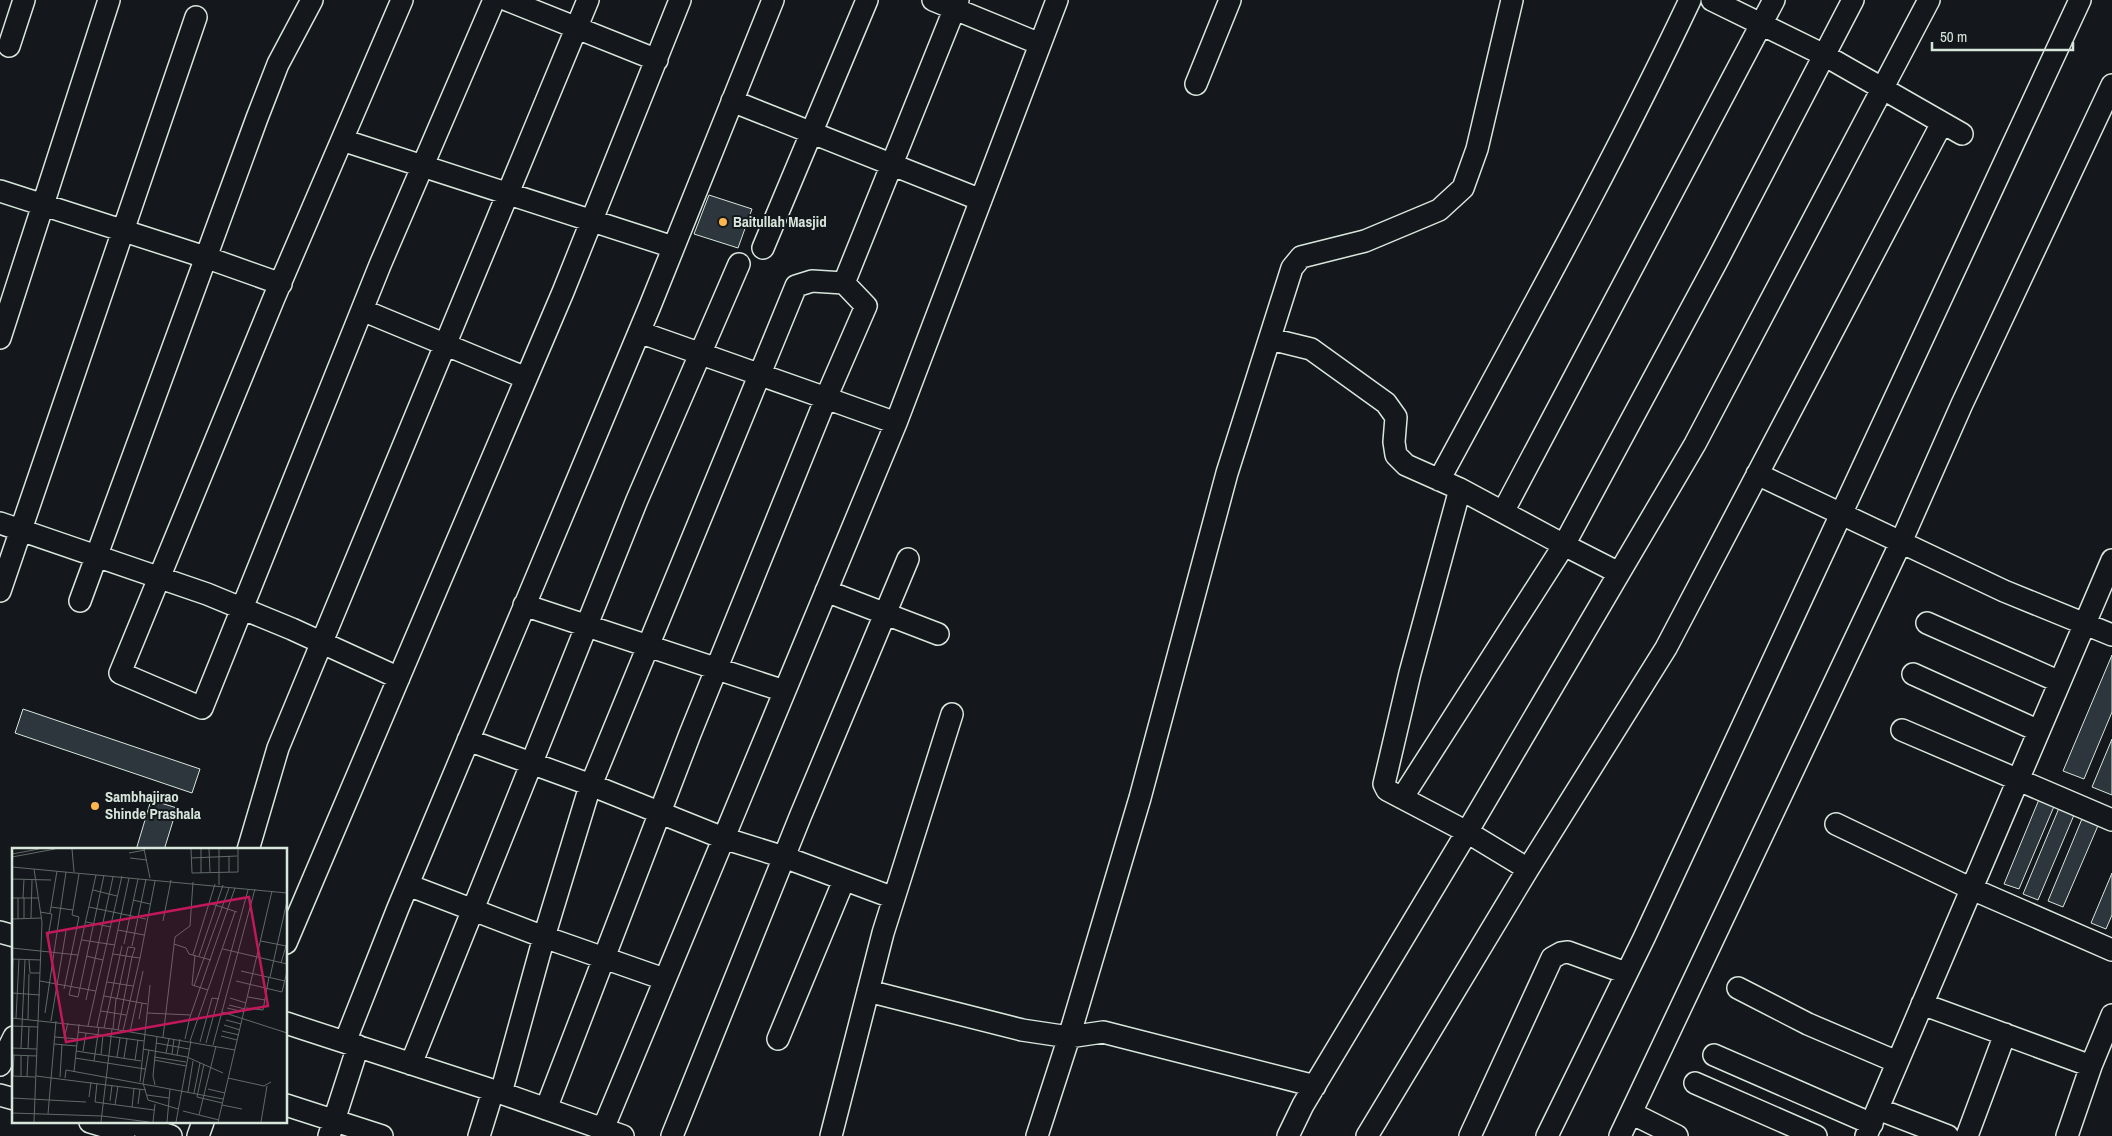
<svg xmlns="http://www.w3.org/2000/svg" width="2112" height="1136" font-family="'Archivo Narrow',sans-serif">
<rect width="100%" height="100%" fill="#14181c"/>
<path fill="#2c363c" stroke="#d8e6dc" d="M709,195L752,209L738,248L694,234Z
M2112,655V712L2084,779L2063,771Z
M23,709L200,769L192,793L15,733Z
M2112,739V795L2092,787Z
M2040,797L2055,804L2019,889L2004,884Z
M151,800L177,808L164,850H136Z
M2059,808L2074,815L2038,900L2023,894Z
M2084,814L2100,821L2063,907L2048,901Z
M2112,873V915L2106,929L2091,923Z"/>
<g fill="none" stroke-linecap="round" stroke-linejoin="round">
<defs>
<path id="minor" d="M402,0L274,298L120,673L202,708L380,265L494,0
M507,0L657,60
M933,0L1040,44
M1712,0L1824,55L1962,134
M9,46L24,0
M1196,84L1230,0
M732,101L981,200
M342,140L673,247
M0,191L205,257L281,284
M763,248L867,0
M844,283L958,0
M362,310L526,378
M0,338L109,0
M1270,339L1311,349L1386,403L1396,417L1394,442L1396,455L1406,465L1460,489L1564,545L1619,573
M896,423L1057,0
M1757,474L2004,591L2112,635
M1439,480C1525,321 1613,163 1690,0
M1460,489L1410,673L1384,784L1387,790L1467,832L1528,869
M1503,512L1774,0
M0,523L207,594L292,629L399,678
M0,591L196,17
M826,591L938,634
M80,601L257,118L278,64L312,0
M524,605L784,691
M1927,623L2060,682
M1913,674L2039,731
M1902,730L2112,820
M468,740L591,785L723,838L784,857L894,898
M1402,798L1564,545L1718,259L1853,0
M1836,824L1972,889L2112,950
M248,850L278,748L588,0
M408,885L544,937L664,979
M0,932L14,936
M286,943L563,292L680,0
M1738,988L1808,1024L1897,1062
M868,991L1022,1030L1069,1037L1103,1032L1315,1086
M1922,1004L2091,1066
M286,1023L501,1093L623,1136
M778,1039L844,880
M345,1042L398,908L650,306L773,0
M1714,1055L1872,1124
M411,1064L637,500L739,264
M0,1065L14,1037
M1695,1083L1816,1136
M501,1093L544,937L587,796L591,785C659,619 728,453 796,286L812,281L844,283L866,306L826,398C764,376 701,354 639,332
M0,1095L14,1099
M286,1105L382,1136
M546,1109L690,734L826,398L896,423L603,1129
M1878,1109L1948,1136
M1631,1113L1677,1136
M90,1122L124,1132
M123,1136L127,1122L171,1136
M198,1136L203,1122
M329,1136L358,1046
M479,1136L493,1091
M672,1136L800,817L908,559
M831,1136L883,933L952,714
M1037,1136L1069,1037L1140,798L1227,473L1292,268L1301,257L1365,241L1439,210L1463,188L1477,149L1512,0
M1288,1136L1303,1105L1467,832L1695,444L1929,0
M1367,1136L1528,869L1666,648L1942,123
M1470,1136L1552,958L1561,953L1568,952L1626,973
M1547,1136L1644,938L2080,0
M1620,1136L1901,542L1962,404L2112,85
M1866,1136L2112,560
M1967,1136L2005,1034
M2067,1136L2091,1066L2112,1015"/>
</defs>
<use href="#minor" stroke="#d8e6dc" stroke-width="24"/>
<use href="#minor" stroke="#14181c" stroke-width="21"/>
</g>
<g fill="#ffb74d" stroke="#14181c" stroke-width="2">
<circle cx="723" cy="222" r="5"/>
<circle cx="95" cy="806" r="5"/>
</g>
<g text-anchor="middle" stroke-width="4" stroke-linejoin="round" paint-order="stroke">
<g font-size="15" font-weight="bold" fill="#d8e6dc" stroke="#14181c" text-anchor="start">
<text x="733" y="227">Baitullah Masjid</text>
<text x="105" y="802">Sambhajirao<tspan x="105" dy="17">Shinde Prashala</tspan></text>
</g>
</g>
<g transform="translate(12 848)">
<rect width="275" height="275" fill="#14181c"/>
<path fill="none" stroke="#626a69" stroke-width="1" d="M60,1L62,24M132,1L138,30M179,1L180,25L226,24V1M189,1V25M197,1L198,24M207,1V37M117,5L133,2M0,6L27,1M217,8V24M0,9L43,1M118,10L135,12M179,10L225,8M0,19L275,45M84,27L57,147L66,149L92,27M0,31L39,32M81,42L105,48M0,50H26M11,50L12,31M12,50V70M121,52L138,56M197,55L225,64M39,59L61,62M77,59L134,71M28,64L40,66L36,89M38,65L45,23M19,70L20,32M0,71L29,70M6,71V50M151,73L159,32M74,74L99,79M106,82L132,87M70,92L103,97M249,93L274,98L275,93M112,96L126,31M162,96L174,100L177,106L199,112M120,98L134,31M0,100L66,107M211,101L275,116M181,107L203,36M183,107L180,137L196,142M74,108L91,112M187,108L211,37M128,110L143,33M0,111L29,112M17,112L18,125H28M269,115L274,98M229,123L273,133M258,129L275,53M28,133L84,143M224,133L270,144L275,123M0,134L1,111M95,134L121,138M182,138L217,40M52,141L67,69L60,67L67,26M0,145L28,147M92,148L135,156M236,149L253,152M218,150L234,155M74,152L101,29M217,157L233,161M215,160L232,164M234,160L251,162L257,129M89,163L114,167M210,164L275,185M33,165L54,24M135,165L179,167M0,170L101,181L223,202M4,170L7,111M16,171L17,126M127,171L130,155M214,172L229,176M39,173L54,83M212,177L228,182M0,178L26,179M76,178L110,28M85,179L117,30M92,180L110,98M101,181L104,151L105,150L114,108L116,99L123,100L120,109L108,107L101,106M106,182L120,109L128,110L111,183M210,183L227,187M66,184L132,193M118,184L131,123M209,188L225,192M43,189L66,191M151,189L163,89L178,78L181,34M52,190L56,175M173,191L178,169L223,40M178,193L223,64M188,194L200,150L207,151M144,195L177,201M194,195L236,42M42,196L65,198M201,197L243,41M0,200L25,201M9,200L13,112M16,201L17,179M131,201L175,209L211,225M137,202L131,235L136,252L166,261M64,203L129,213M71,203L74,185M154,205L157,190M160,206L162,191M0,207L25,208M89,207L91,187M165,207L168,191M105,209L108,190M142,209L174,214M63,210L133,221M112,210L115,191M123,212L126,192M142,212L174,218M82,213L87,179M192,216L185,249L210,255M62,224L67,176M0,228L23,229M1,228L2,207M24,228L134,242M9,229V208M15,229L16,208M48,229L50,196M53,230L54,222L158,241L155,274M216,230L252,238L259,234M128,234L138,137M85,235L83,254L142,262M143,237L141,228L145,188M158,241L211,251M196,241L213,245M176,244L181,213M182,245L188,215M135,247L157,250M77,249L79,234M0,250L74,254M98,253L100,237M126,256L128,241M103,257L106,238M210,257L230,261M120,259L122,240M171,263L207,272M0,265L90,268L137,274M36,266L44,173M187,267L204,198M22,274L30,74L22,21M89,274L100,181M141,274L143,256M164,274L179,193M206,274L260,43M249,274L255,238"/>
<path fill="#c2185b" fill-opacity="0.15" stroke="#c2185b" stroke-width="2.5" d="M237,49L256,158L54,194L35,85Z"/>
<rect width="275" height="275" fill="none" stroke="#d8e6dc" stroke-width="2.5"/>
</g>
<path d="M1932 42v8h141v-8" fill="none" stroke="#d8e6dc" stroke-width="2.5"/>
<text x="1940" y="42" font-size="15" fill="#d8e6dc" stroke="#14181c" stroke-width="4" paint-order="stroke">50 m</text>
</svg>
